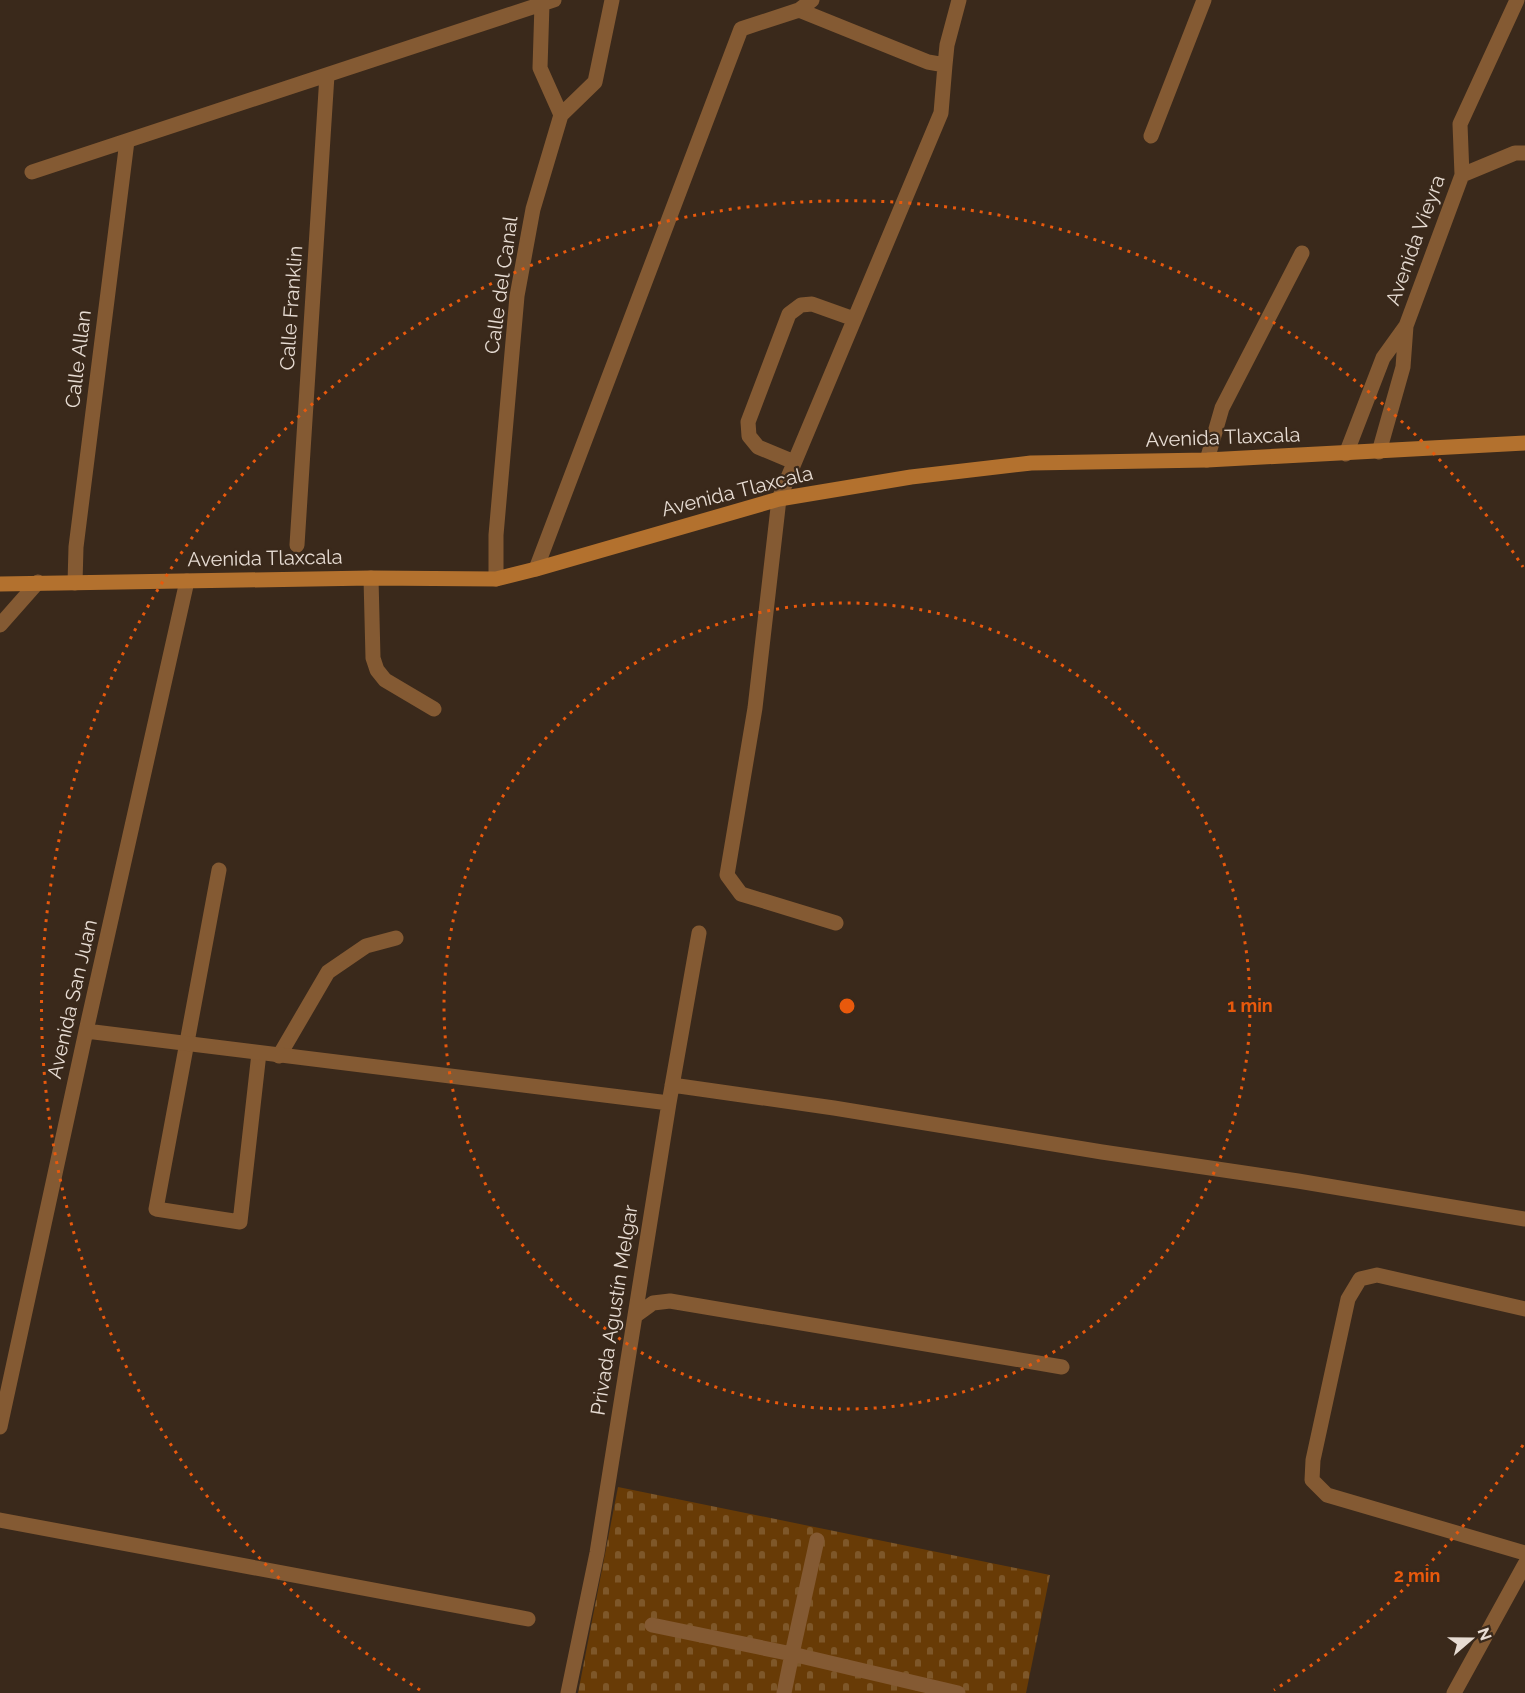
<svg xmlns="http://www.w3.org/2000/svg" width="1525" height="1693" font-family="Raleway,sans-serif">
<defs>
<pattern id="cemetery-stones" width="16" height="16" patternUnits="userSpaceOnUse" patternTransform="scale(1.5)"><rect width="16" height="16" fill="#683b06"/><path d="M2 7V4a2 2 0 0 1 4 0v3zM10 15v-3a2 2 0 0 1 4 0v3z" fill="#7e5729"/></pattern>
</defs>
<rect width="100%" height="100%" fill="#3a291b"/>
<path fill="url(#cemetery-stones)" d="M618,1487L1050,1575L1026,1693H578Z"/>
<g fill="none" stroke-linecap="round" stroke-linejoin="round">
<path stroke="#845a33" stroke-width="15" d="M799,10L928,62L945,65L947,45L959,0
M1151,136L1204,0
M1207,460L1222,408L1302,253
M794,462L758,447L749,436L748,422L789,314L801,305L812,304L854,319
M536,569L741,29L799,10L812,0
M371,578L373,658L377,670L385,680L434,709
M219,870L156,1209L240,1222L259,1053
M836,923L741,894L727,875L755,708L779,499L941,113L945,65
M279,1056L328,972L366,946L396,938
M0,1520L528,1619
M652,1625L792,1654L817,1540
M784,1693L792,1654L958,1693"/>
<path stroke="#845a33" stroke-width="15" d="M561,115L595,82L612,0
M32,172L554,0
M1462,175L1515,153H1525
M1379,452L1403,367L1406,326
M1346,454L1383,358L1406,326L1462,175L1460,124L1517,0
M297,545L327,75
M496,579V535L517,296L533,209L561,115L540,68L542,4
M75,583L76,547L127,141
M0,625L38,582
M86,1031L669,1103
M672,1085L834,1108L1102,1152L1298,1181L1525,1219
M1525,1309L1377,1275L1360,1279L1348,1299L1313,1460L1312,1480L1327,1495L1525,1553
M635,1316L653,1303L670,1301L1062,1367
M0,1427L86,1031L187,581
M568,1693L597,1553L669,1103L699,933
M1454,1693L1525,1564"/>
<path stroke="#b3712e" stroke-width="15" d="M0,584L371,578L496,579L536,569L779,499L911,477L1031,463L1207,460L1525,443"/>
</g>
<g fill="none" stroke="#e8590c" stroke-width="3" stroke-dasharray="3 6">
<circle cx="847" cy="1006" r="403"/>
<path d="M1523 1445A806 806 0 0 1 1274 1690M420 1690A806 806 0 1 1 1523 567"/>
</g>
<g text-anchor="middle" stroke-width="4.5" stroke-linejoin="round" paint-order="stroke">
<g font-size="20" fill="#e7dcd3" stroke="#3a291b">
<text transform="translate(1415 240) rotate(-70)" y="7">Avenida Vieyra</text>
<text transform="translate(501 285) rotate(-82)" y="7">Calle del Canal</text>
<text transform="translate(291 308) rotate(-86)" y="7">Calle Franklin</text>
<text transform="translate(78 359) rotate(-83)" y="7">Calle Allan</text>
<text transform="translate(1223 437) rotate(-2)" y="7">Avenida Tlaxcala</text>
<text transform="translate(737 491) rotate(-14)" y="7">Avenida Tlaxcala</text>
<text transform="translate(265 558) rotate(-1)" y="7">Avenida Tlaxcala</text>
<text transform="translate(72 999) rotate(-77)" y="7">Avenida San Juan</text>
<text transform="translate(614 1310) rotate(-81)" y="7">Privada Agustín Melgar</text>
</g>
</g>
<circle cx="847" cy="1006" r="9" fill="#e8590c" stroke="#3a291b" stroke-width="3"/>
<g font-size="18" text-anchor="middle" font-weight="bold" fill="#e8590c" stroke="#3a291b" stroke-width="4.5" stroke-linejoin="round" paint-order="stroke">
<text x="1250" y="1012">1 min</text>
<text x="1417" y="1582">2 min</text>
</g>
<g transform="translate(1471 1639) rotate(70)" stroke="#3a291b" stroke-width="4.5" paint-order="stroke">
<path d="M0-4.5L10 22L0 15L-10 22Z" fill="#e7dcd3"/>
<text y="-9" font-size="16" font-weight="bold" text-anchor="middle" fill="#e7dcd3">N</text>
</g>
</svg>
